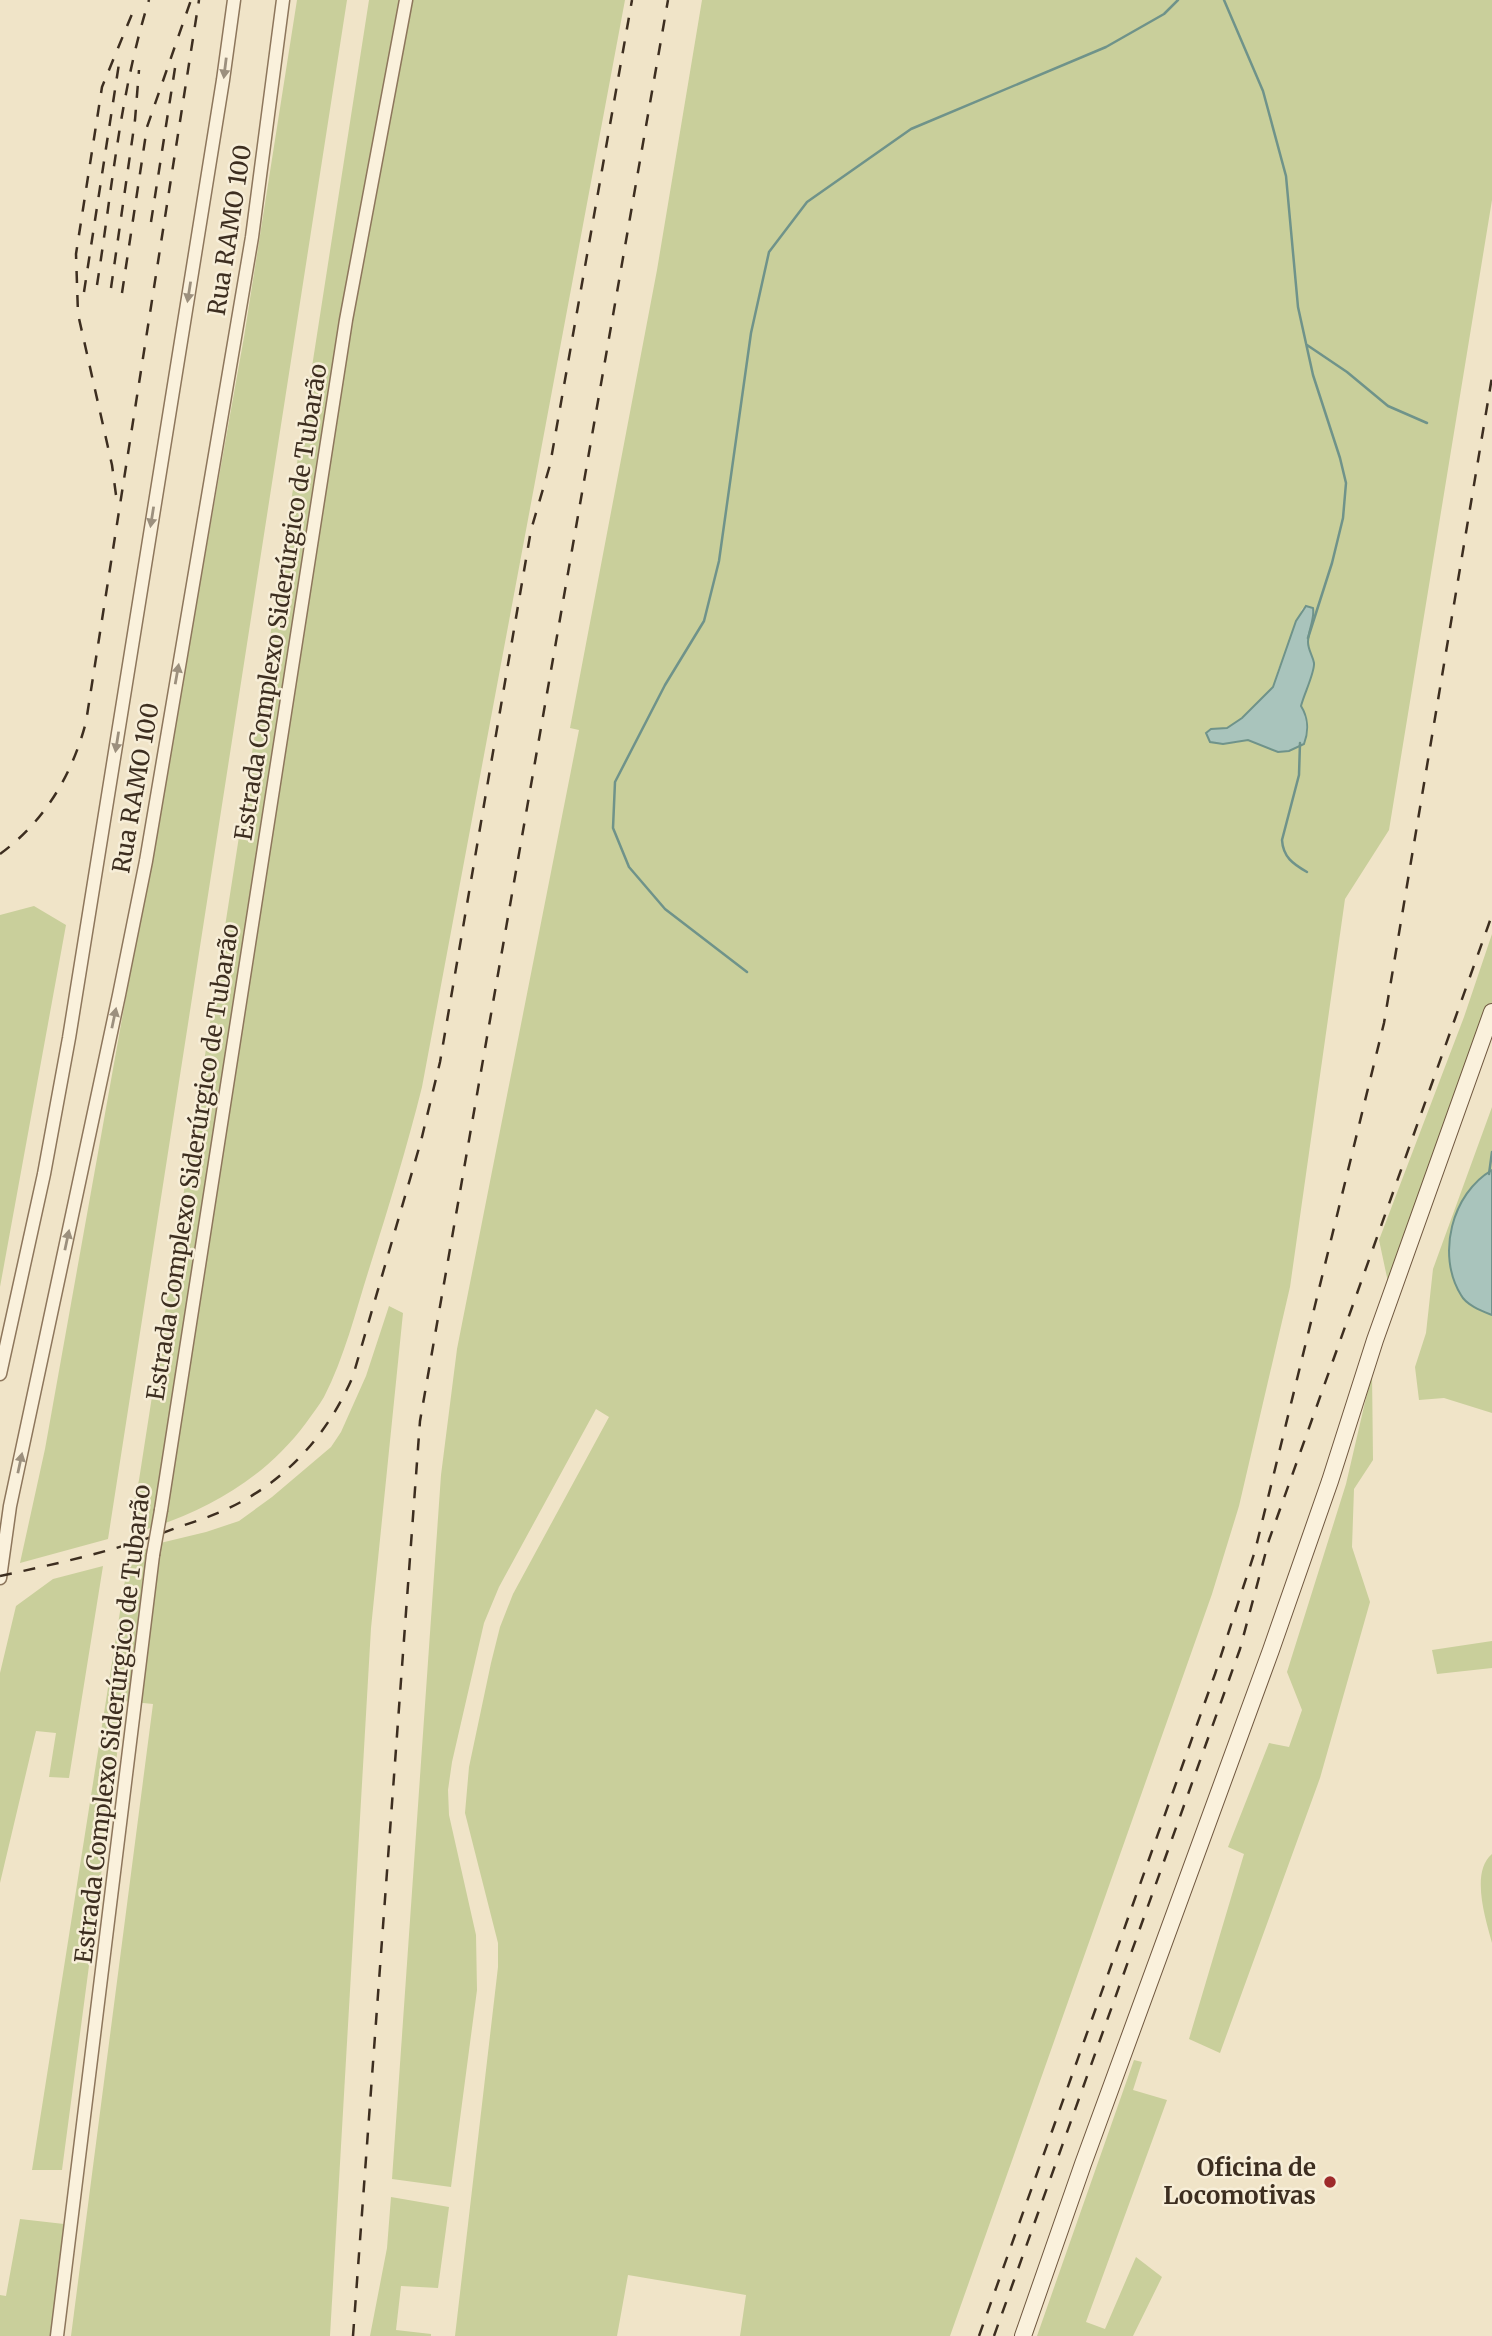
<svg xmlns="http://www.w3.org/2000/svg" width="1492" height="2336" font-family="Merriweather,serif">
<rect width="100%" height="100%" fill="#f0e4c8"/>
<path fill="#c9cf9b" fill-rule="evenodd" d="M297,0H347L108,1539L20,1563L45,1449L244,337Z
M369,0H625L422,1087C407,1147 389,1206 370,1266C356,1310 345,1356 324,1397C319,1406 312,1414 306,1423C266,1477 208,1511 144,1530L130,1518L139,1480Z
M702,0H1492V200L1389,830L1345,899L1290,1287L1239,1506L1212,1594L950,2336H740L746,2295L628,2275L617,2336H455L498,1967V1943L465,1813L469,1767L491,1663L500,1627L513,1594L609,1417L596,1409L499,1587L484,1623L452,1762L448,1790L449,1815L476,1935L477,1990L451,2187L392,2179L441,1475L457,1349L579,730L570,728L657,270ZM1306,606L1313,608L1314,614L1308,641L1311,656L1310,680L1306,685L1301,706L1278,752L1248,740L1234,743L1218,728H1227L1242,718L1273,687L1278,670L1302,609Z
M34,906L66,925L0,1287V915Z
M1492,934V1006L1388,1282L1379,1240L1464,1017Z
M1492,1107V1170C1476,1179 1467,1194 1457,1209L1479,1309L1492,1315V1413L1444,1398L1419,1400L1415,1367L1426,1333L1433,1269Z
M389,1306L403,1313L371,1628L330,2336H71L153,1704L124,1701L62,2170H32L128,1561L152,1545L206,1532L239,1521L272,1497L331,1447L341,1432L366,1376Z
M1372,1372L1373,1460L1354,1489L1352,1547L1370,1602L1320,1778L1220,2053L1189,2039L1244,1854L1228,1847L1269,1743L1289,1747L1302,1710L1287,1672L1346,1484Z
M103,1566L69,1778L49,1777L56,1733L36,1731L0,1883V1673L16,1606L53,1579Z
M1492,1641V1668L1437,1674L1432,1650Z
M1492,1854V1943C1486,1920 1470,1872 1492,1854Z
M1134,2060L1142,2062L1133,2090L1167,2100L1086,2322L1105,2329L1136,2257L1162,2277L1133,2336H1037Z
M391,2197L449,2207L438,2288L401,2286L396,2330L431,2334V2336H370L387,2248Z
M20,2219L64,2224L51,2336H0V2295L6,2296Z"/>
<path fill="#a9c4bc" stroke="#6f938a" stroke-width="2" d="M1306,606L1313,608C1315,619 1308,630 1308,642C1308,650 1313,656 1314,663C1315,672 1304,694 1301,706C1308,717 1309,731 1304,744L1289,751L1278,752L1248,740L1223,744L1210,742L1206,733L1211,729L1227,728L1242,718L1273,687L1296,621Z
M1492,1170V1315C1482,1311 1466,1305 1461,1295C1436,1255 1452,1193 1492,1170Z"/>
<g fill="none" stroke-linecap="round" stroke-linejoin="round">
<path stroke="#6f938a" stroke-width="2.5" d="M1224,0L1263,91L1286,176L1298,307L1313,375L1340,458L1346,483L1343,518L1332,563L1308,638
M1307,345L1347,372L1388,406L1427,423
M1300,743L1299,775L1282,840C1283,857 1293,864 1307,872
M747,972L665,909L629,867L613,828L615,782L665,685L704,621L719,561L751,333L769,252L807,202L911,129L1106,47L1164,14L1178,0
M1489,1174L1492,1152"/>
<defs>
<path id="street" d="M0,1374L44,1174L69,1038L223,80L234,0
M161,1510L346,320L406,0
M0,1578L10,1506L119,995L146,861L252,237L283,0
M57,2336L153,1555"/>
<path id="secondary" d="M1023,2336L1083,2164L1271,1650L1330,1481L1375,1340L1492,1012"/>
</defs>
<use href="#street" stroke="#8d765c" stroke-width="15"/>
<use href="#secondary" stroke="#6f573f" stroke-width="18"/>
<use href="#street" stroke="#faf1dc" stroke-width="12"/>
<use href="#secondary" stroke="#faf1dc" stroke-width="16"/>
<path stroke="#3d2e20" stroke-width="2.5" stroke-dasharray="12 12" stroke-linecap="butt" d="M151,222L175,68
M97,285C112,190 120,92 149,0
M111,288L135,120L139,70
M84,292L120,57
M122,293L147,127L191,0
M116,495L112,465L78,314L76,254L102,87L132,14
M0,854C45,821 72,775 86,722L199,0
M0,1576C60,1563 119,1550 176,1528C193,1522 210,1517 227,1509C285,1482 328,1435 353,1376L421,1141L440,1062L531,530L550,465L632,0
M353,2336L420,1421L668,0
M979,2336L1215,1674L1255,1551L1384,1023L1492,377
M994,2336L1240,1649L1269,1540L1492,915"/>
<defs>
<path id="street-bridge" d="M153,1555L161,1510"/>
</defs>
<use href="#street-bridge" stroke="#8d765c" stroke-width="15" stroke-linecap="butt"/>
<use href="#street-bridge" stroke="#faf1dc" stroke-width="12"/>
</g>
<defs><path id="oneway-solid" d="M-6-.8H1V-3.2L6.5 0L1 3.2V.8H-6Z" transform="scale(1.75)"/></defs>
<g fill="#9c907e">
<use href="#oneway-solid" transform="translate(225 68) rotate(97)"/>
<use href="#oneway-solid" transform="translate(189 292) rotate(99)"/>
<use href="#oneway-solid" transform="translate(152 517) rotate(99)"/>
<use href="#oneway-solid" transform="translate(177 674) rotate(-80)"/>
<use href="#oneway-solid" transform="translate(117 742) rotate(99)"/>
<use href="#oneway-solid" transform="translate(114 1018) rotate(-78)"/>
<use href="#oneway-solid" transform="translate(67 1240) rotate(-78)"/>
<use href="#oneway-solid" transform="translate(20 1463) rotate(-78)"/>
</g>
<circle fill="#9e2a2b" stroke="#f7eed8" stroke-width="2.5" cx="1330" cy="2182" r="7"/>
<g text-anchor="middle" stroke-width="5" stroke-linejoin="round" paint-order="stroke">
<g font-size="24" fill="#3d2e20" stroke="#f7eed8">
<text transform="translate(230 230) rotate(-81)" y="8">Rua RAMO 100</text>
<text transform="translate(281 602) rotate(-81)" y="8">Estrada Complexo Siderúrgico de Tubarão</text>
<text transform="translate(136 788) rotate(-80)" y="8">Rua RAMO 100</text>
<text transform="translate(193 1162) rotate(-81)" y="8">Estrada Complexo Siderúrgico de Tubarão</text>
<text transform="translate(113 1724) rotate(-83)" y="8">Estrada Complexo Siderúrgico de Tubarão</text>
</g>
<g font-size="24" font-weight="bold" fill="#3d2e20" stroke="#f7eed8" text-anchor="end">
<text x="1316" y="2176">Oficina de<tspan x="1316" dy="28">Locomotivas</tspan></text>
</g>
</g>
</svg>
